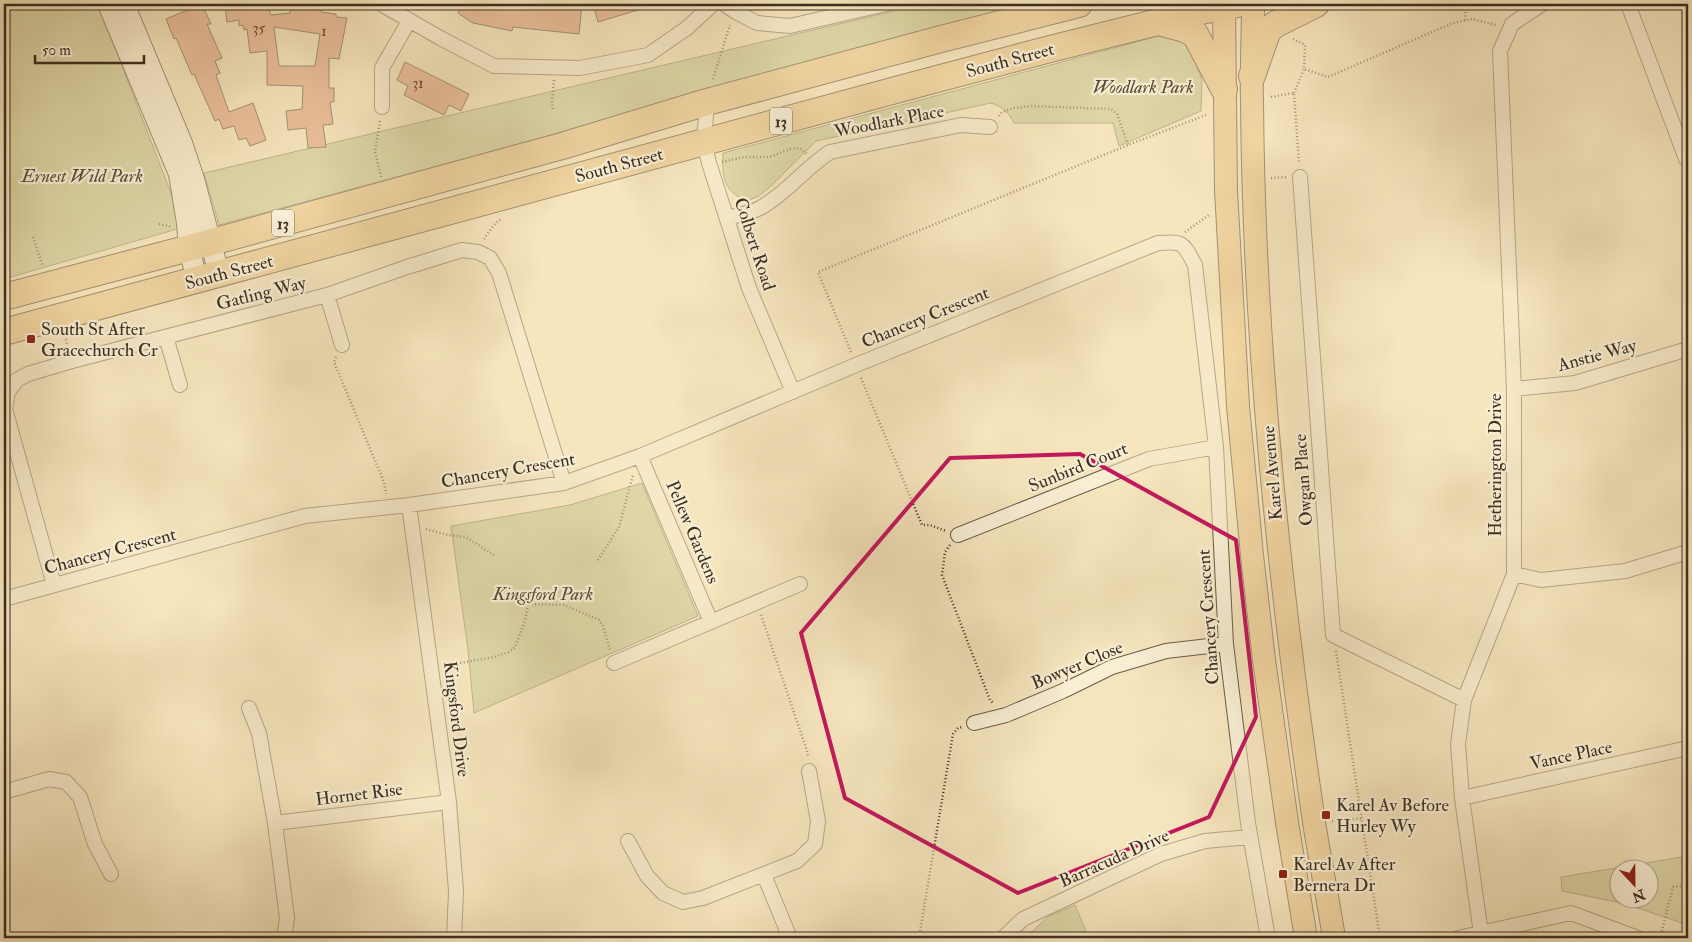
<svg xmlns="http://www.w3.org/2000/svg" width="1692" height="942" font-family="'IM FELL Double Pica',serif">
<rect width="100%" height="100%" fill="#f5e5bd"/>
<filter id="stains"><feTurbulence type="fractalNoise" baseFrequency=".004" numOctaves="4"/><feColorMatrix values="0 0 0 0 .2 0 0 0 0 .09 0 0 0 0 .02 0 0 0 .5 -.17"/></filter>
<radialGradient id="worn" r=".72"><stop offset=".6" stop-color="#630" stop-opacity="0"/><stop offset="1" stop-color="#630" stop-opacity=".3"/></radialGradient>
<path fill="#c1c38d" stroke="#7f7956" fill-rule="evenodd" d="M4,4H98L184,227L4,279Z
M924,4H1036L219,225L204,173Z
M1166,34L1182,38L1189,46L1202,80L1201,111L1119,146L1113,123H1014C1008,112 1003,107 991,103L816,141L772,185L759,196L747,201C723,192 722,176 723,153Z
M642,483L698,616L474,713L468,650L451,526L570,505Z
M1688,856V925L1626,904L1562,891L1561,877ZM1620,870H1650V900H1620Z
M1075,905L1089,938H1025L1049,916Z"/>
<path fill="#dd9371" stroke="#3d2f20" fill-rule="evenodd" d="M202,4L211,24H207L222,58L215,61L220,73L216,75L229,112L253,103L266,140L250,146L246,138L239,140L234,126L223,129L219,119L215,121L194,74L192,75L176,38L174,39L166,19Z
M244,4H267L271,15L290,13L291,4H307L322,6L321,12L336,14V17L347,18L339,59L329,58V88H334V102H330L333,124L323,125L326,147L308,148L306,128L288,130L286,111L302,109L303,86L267,85V51L250,53L247,29L244,30L243,25L239,26V20L227,22L225,6ZM274,27L320,34L315,66H279Z
M463,4H582L579,34L513,27L512,31L473,23L458,13Z
M593,4H648V7L598,22Z
M405,62L469,94L461,111L449,105L444,115L404,95L408,86L397,80Z"/>
<g fill="none" stroke-linecap="round" stroke-linejoin="round">
<defs>
<path id="street" d="M381,4L442,39L494,66L580,68L648,55L687,28L713,4
M724,4L736,12L757,23L790,26L886,4
M1628,4L1686,159L1688,158
M707,102L704,142L709,163L749,288L793,392
M382,107V68L409,21
M1300,177L1333,635L1464,700
M727,218C738,215 751,213 760,208C787,193 805,168 830,152L961,125L990,127
M327,295L342,345
M166,337L180,385
M1514,389L1575,383L1688,349
M640,456L711,622
M409,505L449,802L456,891L454,938
M958,535L1149,459L1216,447
M1514,574L1541,580L1625,571L1688,552
M54,585L5,409L8,392L17,380L28,374L72,361L327,295L407,267L462,250L478,252L490,258L499,273L564,483
M4,599L305,516L409,505L564,483L640,456L856,365L1158,243C1184,241 1183,243 1195,265L1216,447L1226,644L1248,823L1268,938
M614,663L800,584
M249,708L259,733L275,823
M974,723L1006,715L1063,691L1112,667L1166,651L1226,644
M4,792L49,779L66,782L80,797L95,844L111,874
M1462,798L1688,748
M628,841L647,876L663,893L683,902L703,898L797,861L815,844L818,821L809,771
M764,875L790,938
M1481,934L1462,798L1458,744L1464,700L1514,574V389L1500,51L1512,24L1542,4
M284,938L287,918L275,823L449,802
M1003,938L1023,919L1161,854L1205,841L1250,837
M1458,938L1571,913L1638,938"/>
<path id="secondary" d="M108,4L179,174L187,223L189,248L197,280
M124,4L182,143L194,179L219,274"/>
<path id="primary" d="M1224,4L1226,190L1238,406L1252,555L1264,660L1287,822L1306,938
M1253,4C1253,37 1251,70 1252,103C1254,344 1279,584 1314,822C1320,861 1328,899 1334,938"/>
<path id="highway" d="M1158,22L1185,29L1195,34L1224,89
M1252,76L1268,30L1276,24L1316,4
M4,297L212,242L562,146L707,102L941,39L1079,4
M4,332L918,84L1050,49L1206,10L1237,4"/>
</defs>
<use href="#street" stroke="#6b5c47" stroke-width="16"/>
<use href="#secondary" stroke="#3d2f20" stroke-width="22"/>
<use href="#primary" stroke="#3d2f20" stroke-width="24"/>
<use href="#highway" stroke="#3d2f20" stroke-width="28"/>
<path stroke="#3d2f20" stroke-width="2.5" stroke-dasharray="1 2.5" stroke-linecap="butt" d="M1465,20L1466,4
M1293,39L1305,45L1304,69L1328,77L1453,23L1473,19L1496,25
M713,79L730,25
M1294,93L1304,69
M1271,97L1294,93L1299,163
M553,109L552,102L554,80
M999,116L1002,112L1014,108L1032,106L1111,109L1117,114L1128,145L1206,115
M380,121L375,151L381,177
M722,162L745,157H770L790,149L799,148L807,154
M1271,178L1288,177
M159,224L172,227
M1185,232L1209,215
M33,237L43,267
M484,239C489,232 494,223 502,219
M65,336L68,348
M851,352L818,272L1128,145
M336,357L334,362L384,482L386,494
M861,378L922,525H930L946,531
M426,529L448,535L466,537L495,556
M950,545L945,552L942,575L990,700L994,704
M598,560L619,527L633,475
M528,604L564,605L599,620L603,626L610,650
M761,615L807,751L808,757
M1336,651L1380,938
M443,666L494,657L509,652L515,647L524,624L529,601
M1332,821L1363,818
M919,938L953,734L958,728L962,727
M1660,938L1673,887L1688,885"/>
<use href="#street" stroke="#f8eed4" stroke-width="14"/>
<use href="#secondary" stroke="#f8eed4" stroke-width="20"/>
<use href="#primary" stroke="#eac27e" stroke-width="22"/>
<use href="#highway" stroke="#eac27e" stroke-width="26"/>
</g>
<path d="M0 0H1692V942H0ZM1080,454L1236,540L1256,717L1209,817L1018,893L845,798L801,633L950,458Z" fill="#f5e5bd" fill-opacity=".55" fill-rule="evenodd"/>
<path fill="none" stroke="#c2185b" stroke-width="4" stroke-linejoin="round" d="M1080,454L1236,540L1256,717L1209,817L1018,893L845,798L801,633L950,458Z"/>
<g fill="#8f2418" stroke="#f8eed4" stroke-width="2">
<rect x="26" y="334" width="10" height="10" rx="2.5"/>
<rect x="1321" y="810" width="10" height="10" rx="2.5"/>
<rect x="1278" y="869" width="10" height="10" rx="2.5"/>
</g>
<g text-anchor="middle" stroke-width="4.5" stroke-linejoin="round" paint-order="stroke">
<g font-size="15" fill="#654834">
<text x="259" y="33">35</text>
<text x="324" y="36">1</text>
<text x="418" y="88">31</text>
</g>
<g fill="#f8eed4" stroke="#756856" stroke-width="1">
<rect x="770" y="107.5" width="22" height="27" rx="4"/>
<rect x="272" y="209.5" width="22" height="27" rx="4"/>
</g>
<g font-size="16" font-weight="bold" fill="#3d2f20">
<text x="781" y="127">13</text>
<text x="283" y="229">13</text>
</g>
<g font-size="18" fill="#3d2f20" stroke="#f8eed4">
<text transform="translate(1010 60) rotate(-15)" y="6">South Street</text>
<text transform="translate(889 121) rotate(-11)" y="6">Woodlark Place</text>
<text transform="translate(619 165) rotate(-15)" y="6">South Street</text>
<text transform="translate(755 244) rotate(72)" y="6">Colbert Road</text>
<text transform="translate(229 272) rotate(-15)" y="6">South Street</text>
<text transform="translate(261 293) rotate(-14)" y="6">Gatling Way</text>
<text transform="translate(925 317) rotate(-22)" y="6">Chancery Crescent</text>
<text transform="translate(1597 355) rotate(-15)" y="6">Anstie Way</text>
<text transform="translate(1495 465) rotate(-90)" y="6">Hetherington Drive</text>
<text transform="translate(1078 467) rotate(-22)" y="6">Sunbird Court</text>
<text transform="translate(508 470) rotate(-10)" y="6">Chancery Crescent</text>
<text transform="translate(1272 473) rotate(-95)" y="6">Karel Avenue</text>
<text transform="translate(1303 480) rotate(-94)" y="6">Owgan Place</text>
<text transform="translate(693 532) rotate(67)" y="6">Pellew Gardens</text>
<text transform="translate(110 551) rotate(-15)" y="6">Chancery Crescent</text>
<text transform="translate(1208 617) rotate(-94)" y="6">Chancery Crescent</text>
<text transform="translate(1077 665) rotate(-23)" y="6">Bowyer Close</text>
<text transform="translate(457 719) rotate(83)" y="6">Kingsford Drive</text>
<text transform="translate(1571 755) rotate(-12)" y="6">Vance Place</text>
<text transform="translate(359 794) rotate(-7)" y="6">Hornet Rise</text>
<text transform="translate(1114 858) rotate(-24)" y="6">Barracuda Drive</text>
</g>
<g font-size="18" font-style="italic" fill="#574d36" stroke="#f8eed4">
<text x="1143" y="93">Woodlark Park</text>
<text x="82" y="182">Ernest Wild Park</text>
<text x="543" y="600">Kingsford Park</text>
</g>
<g font-size="18" fill="#3d2f20" stroke="#f8eed4" text-anchor="start">
<text x="41" y="335">South St After<tspan x="41" dy="21">Gracechurch Cr</tspan></text>
<text x="1336" y="811">Karel Av Before<tspan x="1336" dy="21">Hurley Wy</tspan></text>
<text x="1293" y="870">Karel Av After<tspan x="1293" dy="21">Bernera Dr</tspan></text>
</g>
</g>
<rect width="1692" height="942" fill="none" stroke="#f5e5bd" stroke-width="20"/>
<rect x="5" y="5" width="1682" height="932" fill="none" stroke="#3d2f20" stroke-width="2.5"/>
<rect x="10" y="10" width="1672" height="922" fill="none" stroke="#3d2f20"/>
<g transform="translate(1634 884) rotate(158)"><circle r="24" fill="#f8eed4" stroke="#ada28c"/>
<path d="M0-4L9 19L0 12L-9 19Z" fill="#8f2418"/>
<text y="-8" font-size="14" font-weight="bold" text-anchor="middle" fill="#3d2f20">N</text>
</g>
<path d="M35 55v8h109v-8" fill="none" stroke="#3d2f20" stroke-width="2.5"/>
<text x="42" y="55" font-size="15" fill="#3d2f20" stroke="#f8eed4" stroke-width="4" paint-order="stroke">50 m</text>
<rect width="100%" height="100%" filter="url(#stains)"/>
<rect width="100%" height="100%" fill="url(#worn)"/>
</svg>
